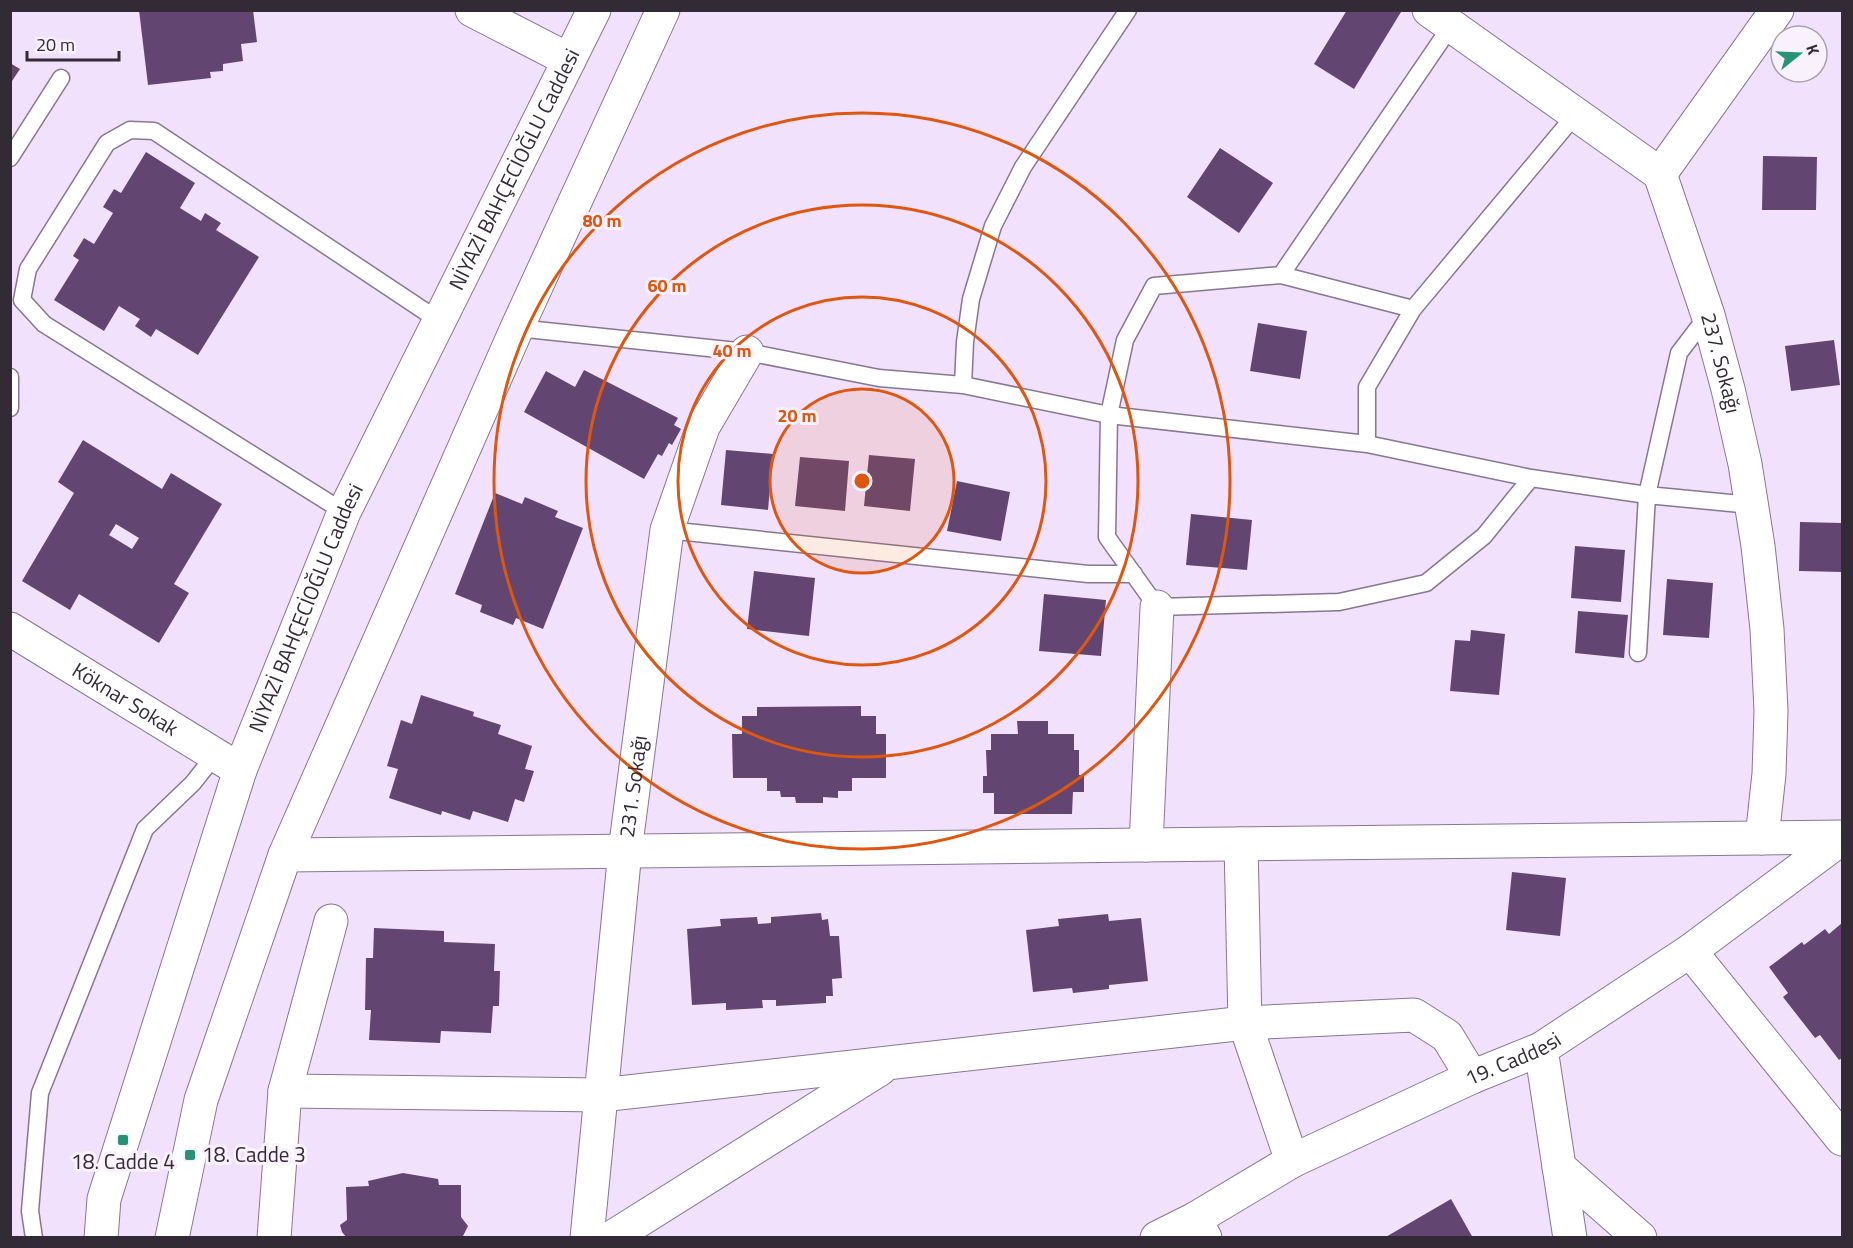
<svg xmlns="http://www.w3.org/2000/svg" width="1853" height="1248" font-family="'Titillium Web',sans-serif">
<rect width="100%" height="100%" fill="#f2e1fc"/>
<path fill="#624671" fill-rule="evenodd" d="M139,10H253L257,42L241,44L243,61L223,64V71L210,72L211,78L148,85Z
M1347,10L1401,12L1354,89L1314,64Z
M10,63L20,69L10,84Z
M1220,148L1273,183L1239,233L1187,197Z
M146,152L195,183L180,208L201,221L205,213L221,223L216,230L259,257L198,355L156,329L151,337L135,326L140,319L119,306L104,331L54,300L79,260L73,256L84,238L94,244L113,213L103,207L114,189L121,193Z
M1763,156L1817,157L1816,210H1762Z
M1258,323L1307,331L1300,379L1250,371Z
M1834,340L1840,385L1791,391L1785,346Z
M584,370L678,418L674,425L681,429L672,445L669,443L662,456L658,454L644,479L524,412L546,371L575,387Z
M83,440L162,489L171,473L222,504L174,584L189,593L159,643L79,594L70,610L22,581L74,493L58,482ZM116,524L139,538L132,549L109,535Z
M726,450L773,454L768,510L721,505Z
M869,455L915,459L910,511L864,506Z
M800,457L849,461L845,511L795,506Z
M957,481L1010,492L1001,541L947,531Z
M495,493L522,504L525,497L558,511L555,517L583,528L543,629L516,618L513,625L480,612L482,605L455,594Z
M1191,514L1252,520L1247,570L1186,565Z
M1800,522L1842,523V572L1799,571Z
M1575,546L1625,550L1621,602L1571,598Z
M754,571L815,578L809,636L747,629Z
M1667,579L1713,583L1709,638L1663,635Z
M1044,594L1106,600L1101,656L1039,651Z
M1578,611L1628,615L1624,658L1575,653Z
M1471,630L1505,634L1499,695L1450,691L1455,640L1470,641Z
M421,695L474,712L473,716L501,725L498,734L532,746L525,769L534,771L524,802L515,799L508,822L473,811L470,820L442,811L441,815L389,798L398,769L387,766L401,720L412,724Z
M861,706V716H876V734H886V778H852V791H838V798L823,797V803H796L795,797H781L780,791H767V778H733L732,734H742V716H757V707Z
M1017,721H1048V734H1074V750H1079V775H1084V792H1073L1072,814H994V793H983V776H987L986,750H991V734H1018Z
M1512,872L1566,878L1560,936L1506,930Z
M821,913L822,920L828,919L830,936H839L842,978L832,979L833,996H826V1003L776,1006V1000H762L763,1008L726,1010V1003L692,1005L687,929L721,926L720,919L757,917L758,924L771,923V917Z
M1108,914L1109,921L1141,918L1148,981L1109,985V989L1073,993L1072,988L1033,992L1026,930L1059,926L1058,919Z
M1842,923V1058L1839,1060L1820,1035L1815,1038L1783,997L1788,993L1769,967L1802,942L1804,945L1825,929L1829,934Z
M374,928L444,931V942L495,944L494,971H500L499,1006H493L491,1033L441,1031L440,1043L369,1040L371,1010H365L366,958H373Z
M403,1173L438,1179L439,1185H461V1217L468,1226L462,1238H347L342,1232L340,1225L347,1220L346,1187L369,1186L368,1181Z
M1451,1199L1473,1238H1384Z"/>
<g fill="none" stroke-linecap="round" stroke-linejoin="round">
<defs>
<path id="lane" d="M10,158L61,78
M1281,275L1451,26
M1413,309L1281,275L1154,286L1125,340L1109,415L1107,537L1157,607L1339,602L1426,583L1484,536L1531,478
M517,328L747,352L879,378L963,385L1109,415L1367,444L1531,478L1647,495L1751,505
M10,377V408
M963,385L965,342L971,299L993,226L1023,167L1128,10
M1367,444V387L1413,309L1576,114
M344,512L44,324L22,300L28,269L107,143L130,130L154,131L438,320
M667,530L1088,574H1134
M1638,653L1647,495L1679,353L1708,315
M34,1238L30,1211L40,1093L145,829L193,783L215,755"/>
<g id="street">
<path d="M472,10L569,60"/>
<path id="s1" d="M1429,10L1660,174L1708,315L1728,389L1745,464L1758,546L1767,629L1771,711L1769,774L1762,838"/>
<path d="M1660,174L1777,10"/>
<path id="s2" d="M10,629L240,770"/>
<path d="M1241,844L1245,1023L1292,1161"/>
<path d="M1146,845L1157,607"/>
<path d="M285,855L1842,837"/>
<path d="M1690,951L1842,1139"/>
<path d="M1541,1049L1570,1238"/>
<path d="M285,1091L601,1095L1245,1023L1414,1015L1447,1036L1472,1077"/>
<path d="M1559,1167L1640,1238"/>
<path d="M1195,1219L1205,1238"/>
<path d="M274,1238L285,1091L331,921"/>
<path id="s3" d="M587,1238L625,851L667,530L703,427L747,352"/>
<path d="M611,1238L880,1069"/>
</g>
<g id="secondary">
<path id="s4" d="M1157,1238L1195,1219L1292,1161L1472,1077L1541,1049L1690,951L1842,838"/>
</g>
<g id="primary">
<path id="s5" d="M101,1238L104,1199L240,770L344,512L594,10"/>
<path d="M172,1238L201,1100L285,855L517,328L663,10"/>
</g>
</defs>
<use href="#lane" stroke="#86778f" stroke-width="19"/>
<use href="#street" stroke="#86778f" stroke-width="35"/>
<use href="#secondary" stroke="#86778f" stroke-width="35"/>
<use href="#primary" stroke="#86778f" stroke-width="35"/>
<use href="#lane" stroke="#fff" stroke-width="16"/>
<use href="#street" stroke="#fff" stroke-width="33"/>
<use href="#secondary" stroke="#fff" stroke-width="33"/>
<use href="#primary" stroke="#fff" stroke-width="33"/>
</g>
<circle cx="862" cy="481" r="92" fill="#df570e" fill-opacity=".12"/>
<g fill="none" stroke="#df570e" stroke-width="3">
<circle cx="862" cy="481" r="92"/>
<circle cx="862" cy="481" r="184"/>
<circle cx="862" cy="481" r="276"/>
<circle cx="862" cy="481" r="368"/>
</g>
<g fill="#259475" stroke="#f9f2fd" stroke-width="2">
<rect x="117" y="1134" width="12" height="12" rx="3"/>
<rect x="184" y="1149" width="12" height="12" rx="3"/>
</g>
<g text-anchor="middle" stroke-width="6" stroke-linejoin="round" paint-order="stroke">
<g font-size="21" fill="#322b35" stroke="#f9f2fd">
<text dy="7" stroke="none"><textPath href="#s5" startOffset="1150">NİYAZİ BAHÇECİOĞLU Caddesi</textPath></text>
<text dy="7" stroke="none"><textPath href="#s1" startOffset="482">237. Sokağı</textPath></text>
<text dy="7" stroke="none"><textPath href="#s5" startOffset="664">NİYAZİ BAHÇECİOĞLU Caddesi</textPath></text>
<text dy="7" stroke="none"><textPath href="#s2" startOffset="135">Köknar Sokak</textPath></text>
<text dy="7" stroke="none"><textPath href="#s3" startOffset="454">231. Sokağı</textPath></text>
<text dy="7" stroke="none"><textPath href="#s4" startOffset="399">19. Caddesi</textPath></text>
</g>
<g font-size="21" fill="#322b35" stroke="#f9f2fd" text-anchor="start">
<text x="202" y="1162">18. Cadde 3</text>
<text x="123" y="1169" text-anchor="middle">18. Cadde 4</text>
</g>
</g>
<circle cx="862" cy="481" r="9" fill="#df570e" stroke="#f9f2fd" stroke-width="3"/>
<g font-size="18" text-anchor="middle" font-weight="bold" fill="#df570e" stroke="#f9f2fd" stroke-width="6" stroke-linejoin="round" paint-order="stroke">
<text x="602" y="227">80 m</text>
<text x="667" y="292">60 m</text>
<text x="732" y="357">40 m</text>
<text x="797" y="422">20 m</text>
</g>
<rect width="1853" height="1248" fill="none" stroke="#322b35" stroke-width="24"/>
<g transform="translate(1799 54) rotate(72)"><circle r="28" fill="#f9f2fd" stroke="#a9a2ad" stroke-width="1.5"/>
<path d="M0-4.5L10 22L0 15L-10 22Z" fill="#259475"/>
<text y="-9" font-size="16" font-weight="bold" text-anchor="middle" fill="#322b35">K</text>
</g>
<path d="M27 51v9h92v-9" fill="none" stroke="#322b35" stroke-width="3"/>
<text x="36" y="51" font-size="18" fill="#322b35" stroke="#f9f2fd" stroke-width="4.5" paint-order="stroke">20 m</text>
</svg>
